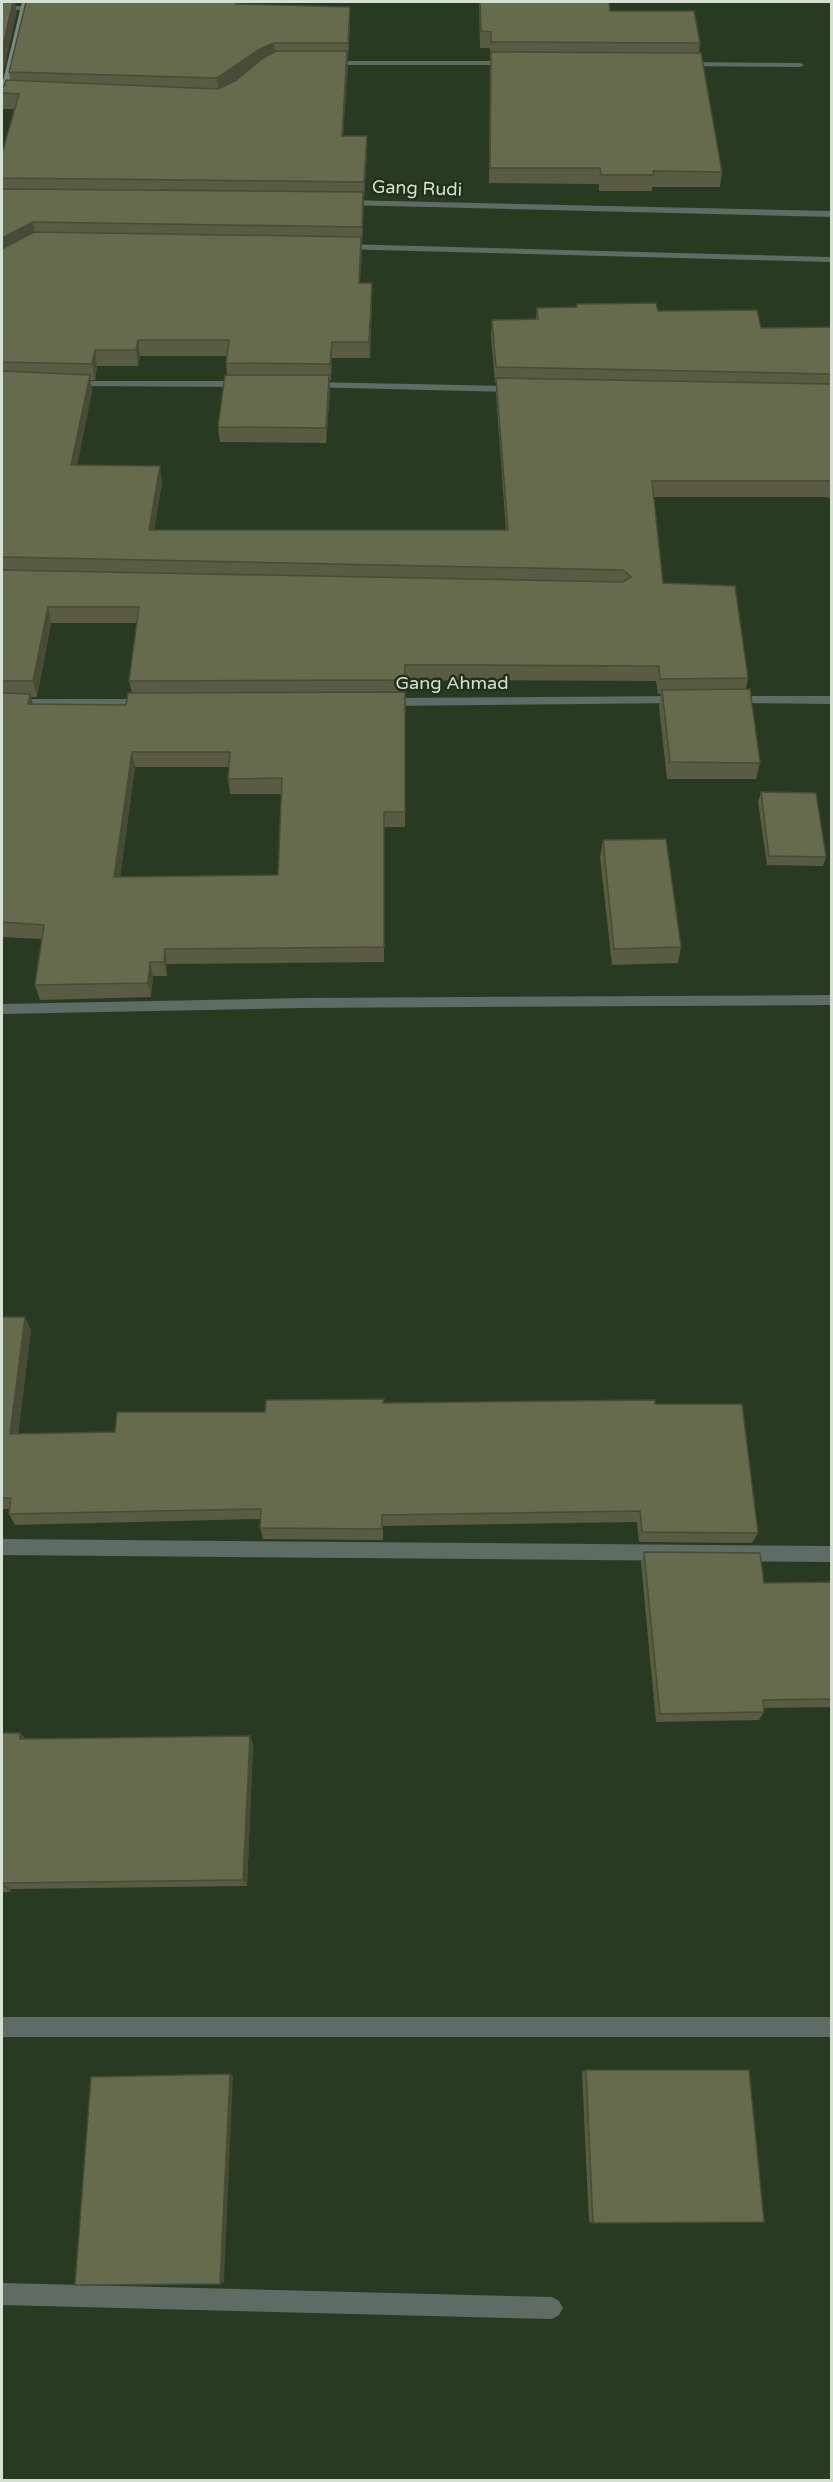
<svg xmlns="http://www.w3.org/2000/svg" width="833" height="2482" font-family="'Varela Round',sans-serif">
<rect width="100%" height="100%" fill="#293a23"/>
<g fill="none" stroke-linecap="round" stroke-linejoin="round">
<path fill="#5f6c65" fill-rule="evenodd" d="M2,6H23L27,8L23,10H2Z
M324,61H510L514,63L510,65H324Z
M684,62L800,63L804,65L800,67L681,66L680,64Z
M346,200L832,211V217L343,205L341,203Z
M341,244L830,257L832,262L338,249L336,247Z
M70,381H244L249,384L244,387L66,386L65,384Z
M310,382L514,386L519,389L514,392L306,387L305,385Z
M679,696L683,697V703L385,706L379,702L385,698Z
M733,696H832V704L729,703V697Z
M2,699H145L151,703L145,707H2Z
M832,995V1005L301,1008L2,1014V1004L301,998Z
M2,1539L832,1546V1562L2,1555Z
M2,2017H832V2037H2Z
M2,2283L552,2297L559,2301L563,2308L559,2315L552,2319L2,2305Z"/>
<path fill="#768b7f" fill-rule="evenodd" d="M22,2H30L6,100L2,103V85Z"/>
</g>
<path fill="#595c42" fill-rule="evenodd" d="M479,2H609L610,11L700,43L699,53L722,172L720,187H652V191H599V184L489,183L490,48H480Z
M239,4L350,7V22L348,58H347L343,136H367V152L364,198L362,243H361L360,283L372,299L370,358H332L331,380H329L330,390L326,443L220,442L218,427L227,375L226,363L227,356H140L138,366H97L95,380H90L92,391L77,465L162,482L154,530H506L496,394V383H495L491,336L492,320L536,319L537,308L576,307L577,304L658,311L761,328L831,327V498L824,497H654L663,583L748,678L746,689L760,763L756,779H667L659,707L661,694H658L656,681L484,680L405,681V827H384V962L167,964V976H153L151,997L40,1000L35,985L42,939L2,937V154L14,109H2V88L10,80L9,72ZM51,623H137L129,681L132,693L126,705L33,704L31,697H37ZM135,767H229L228,779L230,794H282L278,875L120,877Z
M761,792L826,857L823,866L767,865L758,802Z
M603,840L681,947L678,963L612,965L600,857Z
M2,1317L31,1330L18,1434L115,1432L265,1412L383,1403L655,1404L758,1533L752,1543L639,1542L637,1522L383,1526V1540L263,1539L260,1528L261,1519L15,1525L9,1514V1509H2Z
M644,1552L764,1583L831,1582V1707L764,1708V1712L759,1720L656,1722L641,1563Z
M2,1733H20L26,1739L250,1736L253,1745L247,1886L11,1889V1892H2Z
M586,2070L593,2223L589,2222L582,2072Z"/>
<path fill="#484b36" d="M13,2H15L17,12L2,78V50Z
M350,7V22L348,58V43Z
M274,43L275,58L219,94L217,78L258,50Z
M347,51L348,67L342,152V136Z
M367,136V152L364,198V182Z
M363,192L364,208L362,243V227Z
M33,222L36,238L2,256V238Z
M361,237L362,253L359,299V283Z
M372,283V299L370,358L369,342Z
M138,340L140,356L138,366L136,350Z
M332,342V358L331,380L330,364Z
M95,350L97,366L95,380L92,364Z
M90,375L92,391L74,481L71,465Z
M329,375L330,390L326,443V428Z
M160,466L162,482L152,545L149,530Z
M48,607L51,623L37,697L33,681Z
M30,694L34,709L28,704Z
M132,752L135,767L118,892L114,877Z
M165,949L167,964V976L164,962Z
M150,962L153,976L151,997L148,983Z
M25,1317L31,1330L16,1446L10,1434Z
M20,1733L28,1742L20,1739Z
M250,1736L253,1745L247,1886L243,1880Z
M3,1883L11,1889V1892L2,1886Z
M230,2074L233,2076L224,2282L220,2284Z"/>
<path fill="#676b4d" stroke="#484b36" stroke-width="1.5" fill-rule="evenodd" d="M2,2H13L2,50Z
M26,2H236V4L350,7L348,43H274L258,50L217,78L9,72Z
M480,2H609L610,11H694L700,43L491,42V32L481,31Z
M276,51H347L342,136H367L364,182L2,178V154L19,94L2,93V88L4,86L6,80L218,89L235,81L262,59Z
M491,52L701,53L722,172L653,171L654,175H601L600,168H490Z
M2,189L363,192L362,227L33,222L2,238Z
M34,232L361,237L359,283H372L369,342H332L330,364L226,363L229,340H138L136,350H95L92,364L2,362V249Z
M656,303L658,311L757,310L761,328L831,327V374L496,367L492,320L538,319L537,308L577,307V304Z
M2,371L90,375L71,465L160,466L149,530H508L496,378L831,384V481H652L663,583L735,586L748,678L660,679L659,666L484,665H405V680L129,681L139,607H48L33,681H2V570L623,582L631,577L623,570L2,557Z
M225,375H329L326,428L218,427Z
M750,689L760,763L670,762L662,690Z
M405,692V812H384V947L165,949L164,962H150L148,983L35,985L44,925L2,922V693L30,694L28,704L126,705L128,693ZM132,752H230L228,779L282,778L278,875L114,877Z
M761,792L816,793L826,857L769,856Z
M666,839L681,947L614,949L603,840Z
M2,1317H25L10,1434L115,1432L117,1412H265L266,1400L384,1399L383,1403L655,1400V1404H742L758,1533L642,1532L640,1511L382,1515V1529L260,1528L261,1509L9,1514L11,1498H2Z
M644,1552L760,1553L764,1583L831,1582V1699L763,1700L764,1712L660,1714Z
M2,1733H20V1739L250,1736L243,1880L3,1883L2,1886Z
M586,2070H749L764,2222L593,2223Z
M230,2074L220,2284L75,2285L91,2077Z"/>
<g text-anchor="middle" stroke-width="5" stroke-linejoin="round" paint-order="stroke">
<g font-size="18" fill="#d6e0d2" stroke="#203019">
<text transform="translate(417 188) rotate(2)" y="6">Gang Rudi</text>
<text x="452" y="689">Gang Ahmad</text>
</g>
</g>
<rect width="833" height="2482" fill="none" stroke="#d6e0d2" stroke-width="6"/>
</svg>
